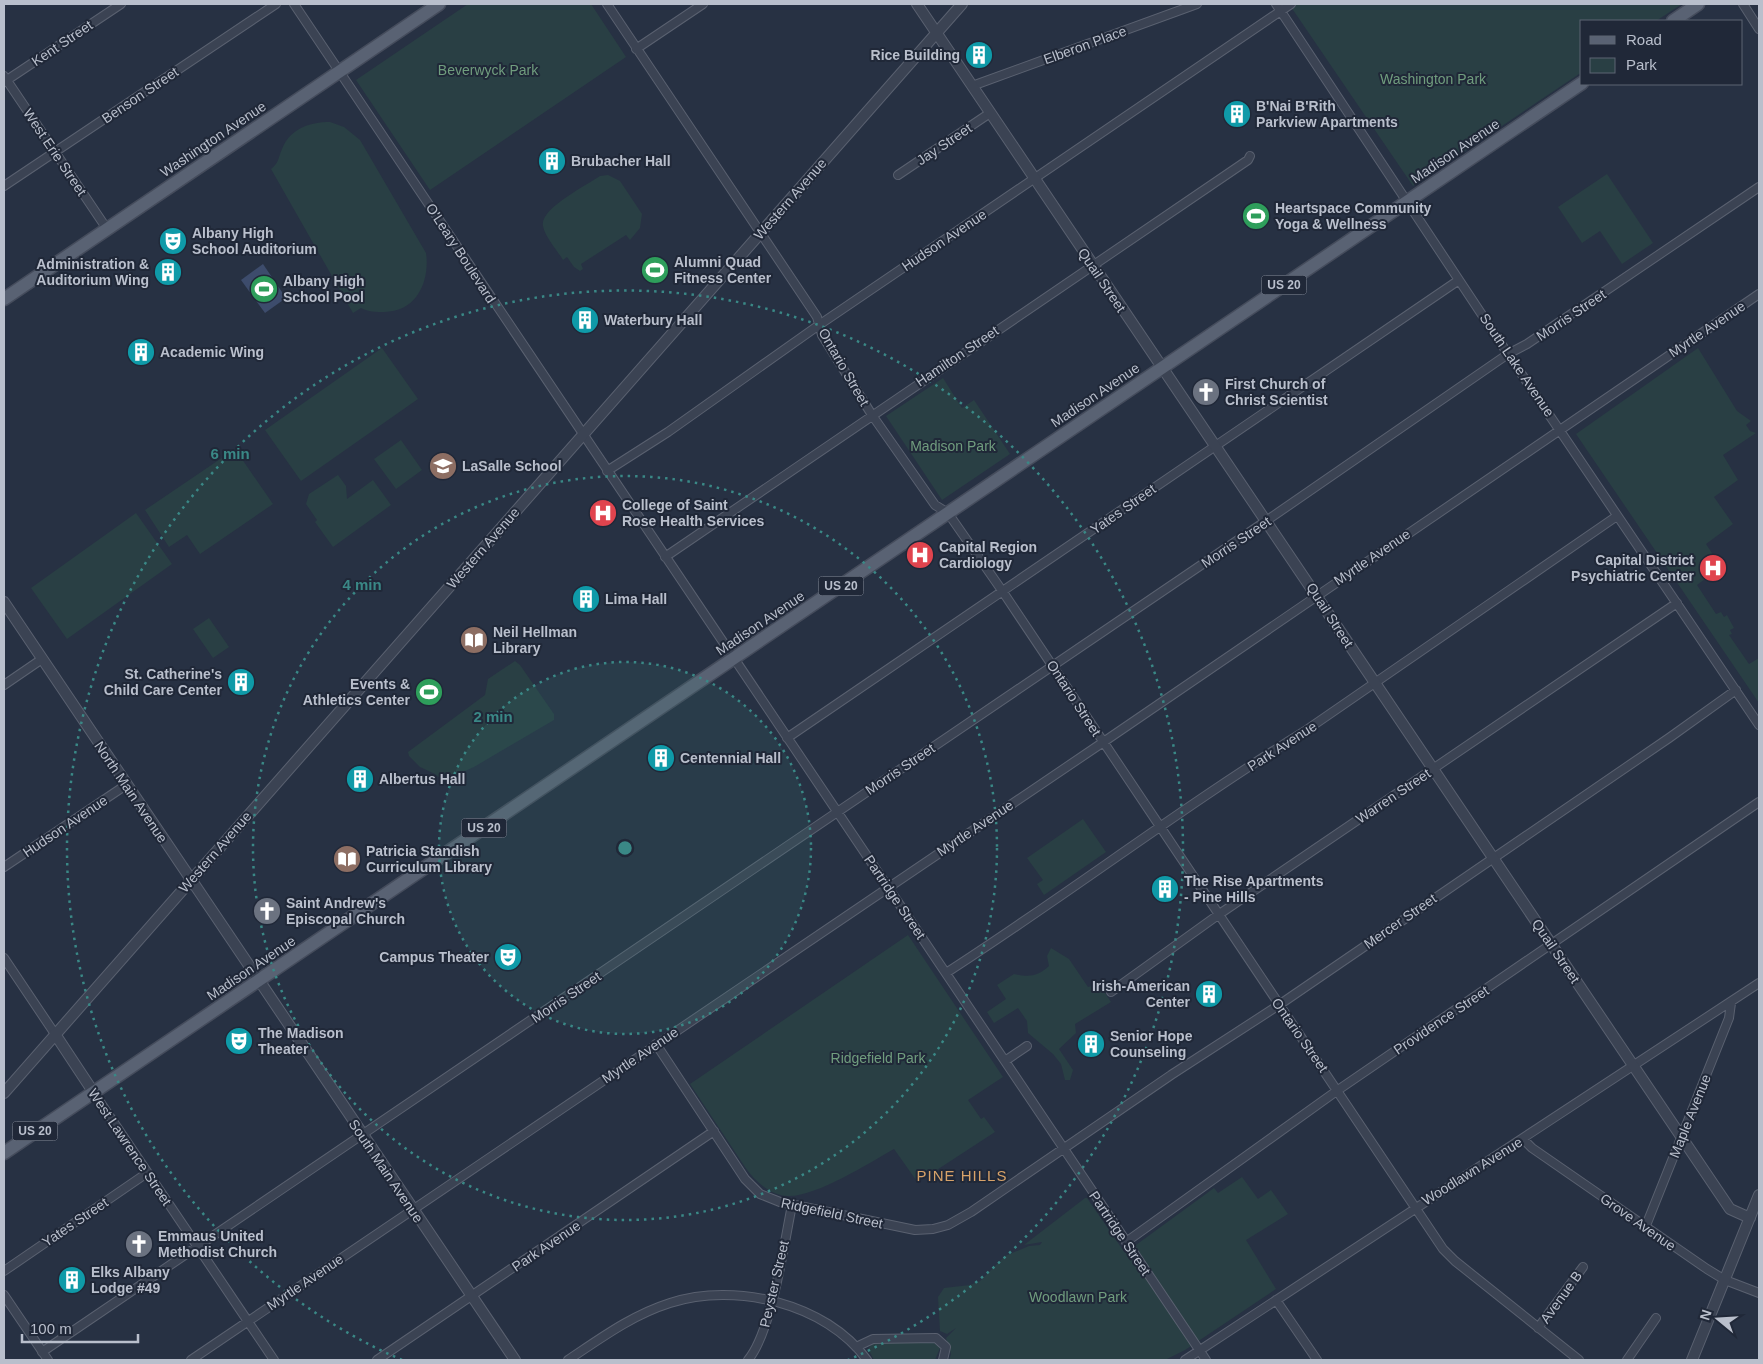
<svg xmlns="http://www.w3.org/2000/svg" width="1763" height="1364" font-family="Arial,sans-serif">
<rect width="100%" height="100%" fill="#273143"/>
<path fill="#293f44" d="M468,4H591L626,57L430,190L356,80Z
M1289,4H1682L1656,21H1582V72L1413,186Z
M330,122L344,127L360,140L426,253C430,281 417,312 384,312C376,312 368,312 361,308L353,313L271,169C279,163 278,158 282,149C290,129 309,122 330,122Z
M1607,174L1653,243L1622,264L1600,231L1582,243L1558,207Z
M608,175L620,181L642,214L640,228L630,240L626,235L581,264L583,269L580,271L574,267L567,257L563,260C557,250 545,237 543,226C539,209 587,185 600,176Z
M382,348L418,399L301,481L265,430Z
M1698,348L1737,411L1751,421L1746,425L1750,431L1756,433L1723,455L1738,480L1714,497L1733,524L1706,544L1721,567L1697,585L1716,614L1721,612L1724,617L1727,615L1734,628L1730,630L1732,634L1729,635L1749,664L1759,658V703L1576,434Z
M943,378L962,408L974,400L1010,454L942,500L886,416Z
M401,440L422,470L396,489L374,459Z
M235,449L273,504L200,554L187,535L169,547L145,510Z
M338,475L346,486L347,499L373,480L391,505L333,547L315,522L317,520L306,504L309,494Z
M136,513L172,564L67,639L31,588Z
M209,618L229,647L213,658L193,629Z
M515,661L520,665L554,714V720L474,767L443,781L435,774L420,767L409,756L408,752L485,695L488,679Z
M1083,819L1106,852L1044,895L1037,884L1043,880L1027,858Z
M908,935L1003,1077L968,1100L981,1119L984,1117L995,1132L926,1177L916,1180L894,1149C869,1163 816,1197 788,1196C769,1195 755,1181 745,1167L690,1084Z
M1051,948L1069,959L1088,987L1099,984L1111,1002L1075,1024L1076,1033L1059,1049L1073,1070L1070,1080H1065L1061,1064L1053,1054L1028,1033L1027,1021L1018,1008L994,1023L987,1012L1006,999L997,985L1014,974C1029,977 1037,977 1049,966L1047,956Z
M1242,1177L1258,1199L1271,1190L1288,1214L1246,1240L1276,1289L1185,1350L1165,1360H949L951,1354L946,1338L956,1328L947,1334L940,1331L938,1297L944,1288L970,1285L980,1281L1005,1256L1029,1246L1040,1245L1042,1242L1024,1245L1085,1198H1087L1125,1253L1214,1188L1218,1193Z
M933,1342L940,1348L935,1360H874L868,1349L873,1343Z"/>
<path fill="#3d4c6c" d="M263,264L286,298L265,313L241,280Z"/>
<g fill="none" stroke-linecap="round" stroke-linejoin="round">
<defs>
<path id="minor" d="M294,4L1206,1360
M607,4L817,317L822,335L872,415L935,505L948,513L1003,592L1443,1249L1455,1261L1579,1360
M1276,4L1508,354L1759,725
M1743,4L1759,29
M636,49L703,4
M4,76L107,229
M4,82L121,4
M972,86L1197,4
M898,175L990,113
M4,186L276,4
M607,471L668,432L819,325L1291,4
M665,557L1248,160L1250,156
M4,685L42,659
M787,738L1459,280
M4,867L126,785
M4,958L55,1034
M946,973C1067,895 1182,807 1305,731L1617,516
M1111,992L1218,915L1677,603
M656,1044L745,1179L760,1194L780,1202L915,1230L933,1229L948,1225L971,1212L1171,1075L1279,1005L1669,738L1736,690
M1005,1061L1027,1046
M94,1093L274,1360
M1523,1139L1532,1148L1707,1269L1725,1280L1759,1293
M1645,1228L1729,1018L1731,1003
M1126,1242L1338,1090L1759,802
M4,1271L147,1173
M4,1295L48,1360
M1276,1300L1317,1360
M1538,1328L1583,1267
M856,1347L873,1339L936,1338L946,1347L943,1360
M42,1352L1266,521L1508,354L1527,344L1759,187
M191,1360L1102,743L1759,294
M377,1360L714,1131
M568,1360C601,1338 632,1315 670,1303C735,1282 826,1303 867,1360
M748,1360C772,1331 784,1244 792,1205
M1185,1360L1759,983
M1627,1360L1656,1318"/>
<path id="tertiary" d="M917,4L1730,1209L1750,1218
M4,602L515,1360
M55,1034L94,1093
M4,1093L962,4
M1692,1360L1759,1195"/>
<path id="primary" d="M1673,21L1698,4
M4,299L439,4
M4,1153L1582,83"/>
</defs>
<use href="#minor" stroke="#5a6170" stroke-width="10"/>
<use href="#tertiary" stroke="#5a6170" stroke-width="12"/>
<use href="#primary" stroke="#454c5c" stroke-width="15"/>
<use href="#minor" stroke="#3b4353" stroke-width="8"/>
<use href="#tertiary" stroke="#3b4353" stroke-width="10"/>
<use href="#primary" stroke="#596273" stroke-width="12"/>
</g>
<circle cx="625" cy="848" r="186" fill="#3a8886" fill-opacity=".12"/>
<g fill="none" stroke="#3a8886" stroke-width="2.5" stroke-dasharray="2.5 5">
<circle cx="625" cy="848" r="186"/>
<circle cx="625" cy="848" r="372"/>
<path d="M402 1360A558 558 0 1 1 848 1360"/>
</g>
<defs>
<symbol id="building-disc" viewBox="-11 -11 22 22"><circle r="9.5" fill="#0f9aa8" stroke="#202838"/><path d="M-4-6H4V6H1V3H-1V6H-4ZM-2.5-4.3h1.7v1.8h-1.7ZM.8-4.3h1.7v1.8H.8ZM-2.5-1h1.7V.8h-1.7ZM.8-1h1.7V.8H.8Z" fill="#fff"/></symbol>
<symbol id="stadium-disc" viewBox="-11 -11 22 22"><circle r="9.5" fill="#2e9e5b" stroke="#202838"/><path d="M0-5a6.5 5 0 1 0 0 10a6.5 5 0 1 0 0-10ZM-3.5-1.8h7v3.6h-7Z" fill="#fff"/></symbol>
<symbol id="theatre-disc" viewBox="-11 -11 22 22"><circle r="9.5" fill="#0f9aa8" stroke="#202838"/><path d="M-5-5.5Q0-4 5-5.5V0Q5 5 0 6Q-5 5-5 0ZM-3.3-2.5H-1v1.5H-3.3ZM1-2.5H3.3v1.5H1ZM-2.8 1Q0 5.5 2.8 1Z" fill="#fff"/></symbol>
<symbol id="church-disc" viewBox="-11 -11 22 22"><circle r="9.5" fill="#6b7280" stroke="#202838"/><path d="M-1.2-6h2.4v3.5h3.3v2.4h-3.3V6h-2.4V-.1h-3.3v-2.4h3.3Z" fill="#fff"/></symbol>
<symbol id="school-disc" viewBox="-11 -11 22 22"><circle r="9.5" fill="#8d6e63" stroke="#202838"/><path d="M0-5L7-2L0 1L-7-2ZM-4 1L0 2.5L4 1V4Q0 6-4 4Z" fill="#fff"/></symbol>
<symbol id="hospital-disc" viewBox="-11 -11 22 22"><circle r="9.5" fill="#e0444e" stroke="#202838"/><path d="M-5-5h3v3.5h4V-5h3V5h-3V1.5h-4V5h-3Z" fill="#fff"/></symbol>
<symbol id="library-disc" viewBox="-11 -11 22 22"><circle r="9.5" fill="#8d6e63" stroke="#202838"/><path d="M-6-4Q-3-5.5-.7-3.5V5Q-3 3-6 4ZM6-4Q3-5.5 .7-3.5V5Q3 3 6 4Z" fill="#fff"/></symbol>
</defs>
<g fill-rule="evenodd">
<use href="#building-disc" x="963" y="39" width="32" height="32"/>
<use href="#building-disc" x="1221" y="98" width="32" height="32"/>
<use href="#building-disc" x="536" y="145" width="32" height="32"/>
<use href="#stadium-disc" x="1240" y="200" width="32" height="32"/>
<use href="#theatre-disc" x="157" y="225" width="32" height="32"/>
<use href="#stadium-disc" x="639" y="254" width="32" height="32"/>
<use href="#building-disc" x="152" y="256" width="32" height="32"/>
<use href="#stadium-disc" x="248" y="273" width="32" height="32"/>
<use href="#building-disc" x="569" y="304" width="32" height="32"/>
<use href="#building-disc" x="125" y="336" width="32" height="32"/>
<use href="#church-disc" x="1190" y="376" width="32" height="32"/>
<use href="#school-disc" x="427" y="450" width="32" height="32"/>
<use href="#hospital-disc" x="587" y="497" width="32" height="32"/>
<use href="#hospital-disc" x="904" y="539" width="32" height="32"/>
<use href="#hospital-disc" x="1697" y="552" width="32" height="32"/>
<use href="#building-disc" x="570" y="583" width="32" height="32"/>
<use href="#library-disc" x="458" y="624" width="32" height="32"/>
<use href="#building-disc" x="225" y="666" width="32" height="32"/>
<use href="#stadium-disc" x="413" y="676" width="32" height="32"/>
<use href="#building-disc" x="645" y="742" width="32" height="32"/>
<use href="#building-disc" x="344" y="763" width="32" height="32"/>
<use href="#library-disc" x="331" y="843" width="32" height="32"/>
<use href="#building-disc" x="1149" y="873" width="32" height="32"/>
<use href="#church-disc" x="251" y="895" width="32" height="32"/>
<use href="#theatre-disc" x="492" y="941" width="32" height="32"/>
<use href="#building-disc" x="1193" y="978" width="32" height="32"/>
<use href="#theatre-disc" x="223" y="1025" width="32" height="32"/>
<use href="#building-disc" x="1075" y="1028" width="32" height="32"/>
<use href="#church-disc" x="123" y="1228" width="32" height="32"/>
<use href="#building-disc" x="56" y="1264" width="32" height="32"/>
</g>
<g text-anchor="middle" stroke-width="4" stroke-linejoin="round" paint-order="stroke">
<g fill="#202838" stroke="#8b92a0" stroke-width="1">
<rect x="1261.5" y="275.5" width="45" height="19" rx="4"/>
<rect x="818.5" y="576.5" width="45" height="19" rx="4"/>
<rect x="461.5" y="818.5" width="45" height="19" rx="4"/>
<rect x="12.5" y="1121.5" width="45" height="19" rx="4"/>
</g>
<g font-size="12" font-weight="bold" fill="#b9bfcc">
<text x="1284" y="289">US 20</text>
<text x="841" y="590">US 20</text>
<text x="484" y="832">US 20</text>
<text x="35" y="1135">US 20</text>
</g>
<g font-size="14" fill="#b9bfcc" stroke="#202838">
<text transform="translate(62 43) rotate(-34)" y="5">Kent Street</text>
<text transform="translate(1085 45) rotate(-20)" y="5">Elberon Place</text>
<text transform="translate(140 95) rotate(-34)" y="5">Benson Street</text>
<text transform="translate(213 139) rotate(-34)" y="5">Washington Avenue</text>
<text transform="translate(944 144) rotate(-34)" y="5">Jay Street</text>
<text transform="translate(1455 151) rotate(-34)" y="5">Madison Avenue</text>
<text transform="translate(55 152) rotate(56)" y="5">West Erie Street</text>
<text transform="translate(790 199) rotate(-49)" y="5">Western Avenue</text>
<text transform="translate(944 240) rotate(-34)" y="5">Hudson Avenue</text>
<text transform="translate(461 253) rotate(57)" y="5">O'Leary Boulevard</text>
<text transform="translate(1102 280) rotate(56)" y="5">Quail Street</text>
<text transform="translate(1571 315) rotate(-34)" y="5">Morris Street</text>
<text transform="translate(1707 329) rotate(-34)" y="5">Myrtle Avenue</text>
<text transform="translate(957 356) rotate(-34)" y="5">Hamilton Street</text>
<text transform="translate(1517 365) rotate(56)" y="5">South Lake Avenue</text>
<text transform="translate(844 367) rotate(60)" y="5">Ontario Street</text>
<text transform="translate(1095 395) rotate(-34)" y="5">Madison Avenue</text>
<text transform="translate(1123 509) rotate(-35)" y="5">Yates Street</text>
<text transform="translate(1236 542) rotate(-34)" y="5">Morris Street</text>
<text transform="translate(483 548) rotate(-49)" y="5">Western Avenue</text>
<text transform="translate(1372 557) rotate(-34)" y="5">Myrtle Avenue</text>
<text transform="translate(1330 615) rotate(57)" y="5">Quail Street</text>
<text transform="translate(760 623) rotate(-34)" y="5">Madison Avenue</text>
<text transform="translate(1074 698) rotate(57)" y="5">Ontario Street</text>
<text transform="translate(1282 746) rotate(-33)" y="5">Park Avenue</text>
<text transform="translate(900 769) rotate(-34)" y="5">Morris Street</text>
<text transform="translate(131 792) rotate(56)" y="5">North Main Avenue</text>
<text transform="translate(1393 796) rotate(-34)" y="5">Warren Street</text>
<text transform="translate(65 826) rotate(-34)" y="5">Hudson Avenue</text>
<text transform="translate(975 828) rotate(-34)" y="5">Myrtle Avenue</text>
<text transform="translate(215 852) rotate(-49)" y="5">Western Avenue</text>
<text transform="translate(895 897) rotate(56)" y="5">Partridge Street</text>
<text transform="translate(1400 921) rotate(-35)" y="5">Mercer Street</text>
<text transform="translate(1556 951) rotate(56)" y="5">Quail Street</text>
<text transform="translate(251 968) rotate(-34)" y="5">Madison Avenue</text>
<text transform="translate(566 997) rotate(-34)" y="5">Morris Street</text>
<text transform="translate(1441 1020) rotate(-34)" y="5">Providence Street</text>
<text transform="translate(1300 1035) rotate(55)" y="5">Ontario Street</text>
<text transform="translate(640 1055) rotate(-34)" y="5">Myrtle Avenue</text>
<text transform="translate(1690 1116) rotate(-68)" y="5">Maple Avenue</text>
<text transform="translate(130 1147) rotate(56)" y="5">West Lawrence Street</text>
<text transform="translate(386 1171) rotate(56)" y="5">South Main Avenue</text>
<text transform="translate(1472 1171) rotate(-32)" y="5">Woodlawn Avenue</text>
<text transform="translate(832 1213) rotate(12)" y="5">Ridgefield Street</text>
<text transform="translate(75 1222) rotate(-34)" y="5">Yates Street</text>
<text transform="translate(1638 1222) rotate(35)" y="5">Grove Avenue</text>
<text transform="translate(1120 1233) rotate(56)" y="5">Partridge Street</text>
<text transform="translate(546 1246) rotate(-34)" y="5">Park Avenue</text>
<text transform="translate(305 1282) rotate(-34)" y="5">Myrtle Avenue</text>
<text transform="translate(774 1284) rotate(-77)" y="5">Peyster Street</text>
<text transform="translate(1561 1297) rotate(-54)" y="5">Avenue B</text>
</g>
<g font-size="14" font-weight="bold" fill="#b9bfcc" stroke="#202838" text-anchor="start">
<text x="960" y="60" text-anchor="end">Rice Building</text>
<text x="1256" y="111">B'Nai B'Rith<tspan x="1256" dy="16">Parkview Apartments</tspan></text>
<text x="571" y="166">Brubacher Hall</text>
<text x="1275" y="213">Heartspace Community<tspan x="1275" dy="16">Yoga &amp; Wellness</tspan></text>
<text x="192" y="238">Albany High<tspan x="192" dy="16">School Auditorium</tspan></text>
<text x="674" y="267">Alumni Quad<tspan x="674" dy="16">Fitness Center</tspan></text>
<text x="149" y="269" text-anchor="end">Administration &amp;<tspan x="149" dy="16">Auditorium Wing</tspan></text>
<text x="283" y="286">Albany High<tspan x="283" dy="16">School Pool</tspan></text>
<text x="604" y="325">Waterbury Hall</text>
<text x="160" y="357">Academic Wing</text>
<text x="1225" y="389">First Church of<tspan x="1225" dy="16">Christ Scientist</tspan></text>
<text x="462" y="471">LaSalle School</text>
<text x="622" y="510">College of Saint<tspan x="622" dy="16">Rose Health Services</tspan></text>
<text x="939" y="552">Capital Region<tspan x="939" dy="16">Cardiology</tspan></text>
<text x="1694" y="565" text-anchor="end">Capital District<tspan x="1694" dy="16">Psychiatric Center</tspan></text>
<text x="605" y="604">Lima Hall</text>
<text x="493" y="637">Neil Hellman<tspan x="493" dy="16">Library</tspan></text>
<text x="222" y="679" text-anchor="end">St. Catherine's<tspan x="222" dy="16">Child Care Center</tspan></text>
<text x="410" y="689" text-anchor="end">Events &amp;<tspan x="410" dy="16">Athletics Center</tspan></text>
<text x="680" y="763">Centennial Hall</text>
<text x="379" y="784">Albertus Hall</text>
<text x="366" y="856">Patricia Standish<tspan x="366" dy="16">Curriculum Library</tspan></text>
<text x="1184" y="886">The Rise Apartments<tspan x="1184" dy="16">- Pine Hills</tspan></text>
<text x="286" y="908">Saint Andrew's<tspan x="286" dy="16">Episcopal Church</tspan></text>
<text x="489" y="962" text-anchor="end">Campus Theater</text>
<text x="1190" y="991" text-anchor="end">Irish-American<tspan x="1190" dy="16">Center</tspan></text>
<text x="258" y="1038">The Madison<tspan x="258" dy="16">Theater</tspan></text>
<text x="1110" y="1041">Senior Hope<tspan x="1110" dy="16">Counseling</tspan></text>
<text x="158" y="1241">Emmaus United<tspan x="158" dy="16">Methodist Church</tspan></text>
<text x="91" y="1277">Elks Albany<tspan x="91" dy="16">Lodge #49</tspan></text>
</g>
<g font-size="14" fill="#709d7e" stroke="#202838">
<text x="488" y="75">Beverwyck Park</text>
<text x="1433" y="84">Washington Park</text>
<text x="953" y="451">Madison Park</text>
<text x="878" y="1063">Ridgefield Park</text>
<text x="1078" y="1302">Woodlawn Park</text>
</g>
<g font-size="15" letter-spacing="1" fill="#d7a269" stroke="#202838">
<text x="962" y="1181">PINE HILLS</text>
</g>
</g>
<circle cx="625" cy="848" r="8" fill="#3a8886" stroke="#202838" stroke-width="2.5"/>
<g font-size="15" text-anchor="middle" font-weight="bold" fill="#3a8886" stroke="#202838" stroke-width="4" stroke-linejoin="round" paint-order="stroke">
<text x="230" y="459">6 min</text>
<text x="362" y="590">4 min</text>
<text x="493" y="722">2 min</text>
</g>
<rect width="1763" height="1364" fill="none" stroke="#b9bfcc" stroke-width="10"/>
<rect x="1580" y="20" width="162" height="65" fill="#202838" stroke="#5d6473"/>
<rect x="1590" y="36" width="25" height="8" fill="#596273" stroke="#5d6473"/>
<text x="1626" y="45" font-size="15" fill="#b9bfcc">Road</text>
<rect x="1590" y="58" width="25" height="15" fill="#293f44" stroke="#5d6473"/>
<text x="1626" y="70" font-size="15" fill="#b9bfcc">Park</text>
<g transform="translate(1718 1319) rotate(288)" stroke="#202838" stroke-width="4" paint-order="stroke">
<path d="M0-4L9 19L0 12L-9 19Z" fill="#b9bfcc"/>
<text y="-8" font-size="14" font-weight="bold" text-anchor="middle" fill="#b9bfcc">N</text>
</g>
<path d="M22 1334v8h116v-8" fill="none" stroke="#b9bfcc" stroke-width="2.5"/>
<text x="30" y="1334" font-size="15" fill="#b9bfcc" stroke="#202838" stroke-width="4" paint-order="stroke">100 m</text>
</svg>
